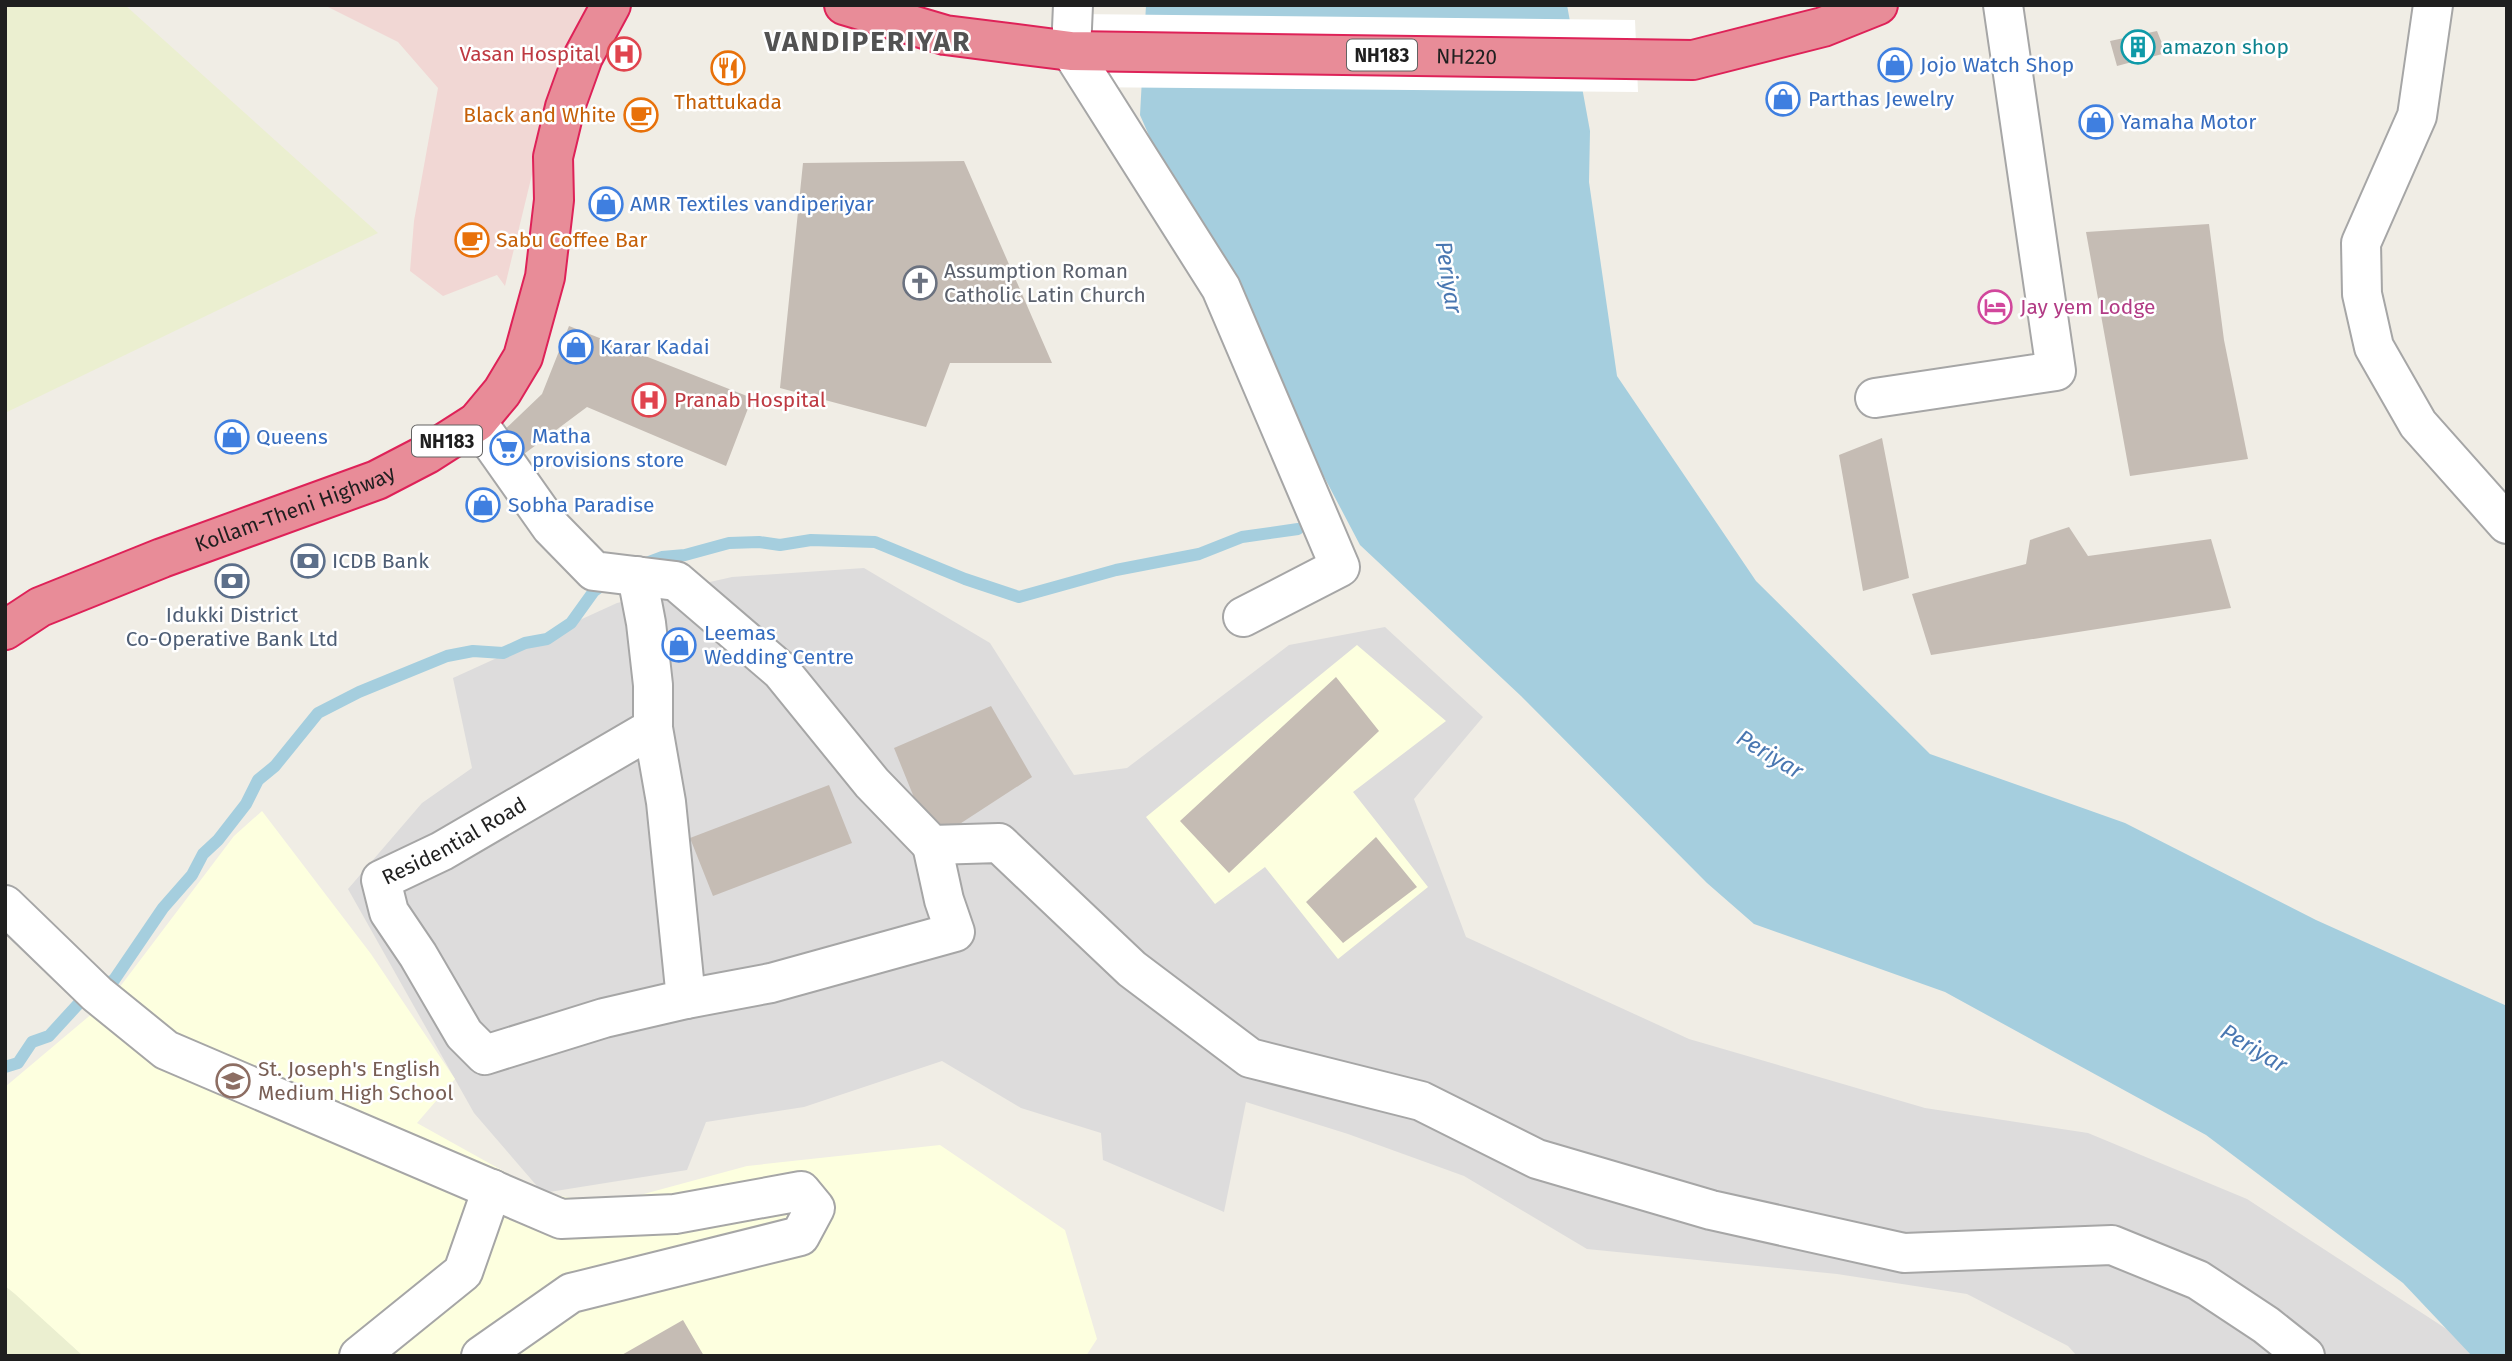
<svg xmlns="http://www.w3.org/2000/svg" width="2512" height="1361" font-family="'Fira Sans',sans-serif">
<rect width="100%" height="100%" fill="#f0ede5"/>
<path fill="#dddcdc" d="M864,568L990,643L1074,775L1127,768L1289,645L1385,627L1483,717L1414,799L1466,937L1689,1039L1925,1108L2088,1133L2247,1199L2488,1356H2077L2068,1346L1967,1294L1837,1274L1587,1249L1464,1176L1348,1134L1246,1102L1224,1212L1103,1160L1101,1133L1021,1108L942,1061L804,1107L706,1122L687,1170L543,1193L474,1113L348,889L422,803L472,768L453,678L617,603L732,577Z"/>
<path fill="#f1d7d4" d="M324,5H592L544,125L505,286L497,275L443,296L410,271L414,221L438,88L398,42Z"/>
<path fill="#fdffdf" d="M1357,645L1446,721L1353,792L1428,887L1338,959L1265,867L1215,904L1146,817Z
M262,811L371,954L455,1079L417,1123L543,1193L607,1204L747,1166L940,1145L1065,1230L1097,1339L1086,1356H83L5,1286V1087L113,996L234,836Z"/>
<path fill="#ebefd0" d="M5,5H125L378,233L5,413Z
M5,1286L15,1294L83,1356H5Z"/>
<path fill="#a5cede" d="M1146,5H1567L1590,131L1589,182L1617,376L1756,581L1930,754L2125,823L2316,920L2507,1006V1356H2472L2403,1283L2206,1135L1945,992L1754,924L1707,883L1521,696L1360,545L1172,188L1140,115Z"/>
<path fill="#fff" d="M1074,14L1635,20L1638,92L1077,87Z"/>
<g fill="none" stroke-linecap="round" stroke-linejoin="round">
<path stroke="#a5cede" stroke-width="12" d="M646,563L662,557L685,555L729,543L759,542L780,545L811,540L875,542L965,579L1019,597L1116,570L1199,554L1242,537L1298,529
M5,1067L18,1063L32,1042L49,1036L92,989L114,980L163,908L192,875L203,854L218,840L246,804L258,780L275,766L318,713L359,692L447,656L473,651L503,653L525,643L547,639L571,623L594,591L608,581"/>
</g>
<path fill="#c5bcb4" d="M2157,31L2166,53L2117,66L2110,41Z
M964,161L1052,363H950L926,427L780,388L803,163Z
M2209,224L2224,340L2248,459L2130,476L2086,232Z
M569,326L752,398L726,466L587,407L520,457L498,436L542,394Z
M1882,438L1909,578L1863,591L1839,455Z
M2069,527L2088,556L2211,539L2231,608L1931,655L1912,594L2026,564L2030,540Z
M1336,677L1379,731L1229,873L1180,821Z
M991,706L1032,777L932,842L894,748Z
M829,785L852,843L713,896L690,838Z
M1376,837L1417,887L1343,943L1306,902Z
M683,1320L704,1356H620Z"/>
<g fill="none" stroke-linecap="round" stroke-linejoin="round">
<defs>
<g id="minor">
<path d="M1073,5L1071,51L1221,288L1340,567L1243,617"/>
<path d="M2433,5L2417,116L2361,243L2362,294L2374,347L2418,424L2507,524"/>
<path d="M1875,398L2056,371L2003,5"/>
<path d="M477,422L551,527L594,571L676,581L781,671L872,783L932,845L999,843L1132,969L1250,1058L1421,1101L1537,1159L1711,1210L1904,1253L2112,1245L2198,1280L2266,1325L2305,1356"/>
<path id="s1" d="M637,576L646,623L653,685V728L666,802L686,999L604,1018L485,1055L464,1034L418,955L389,912L381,880L442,851L653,728"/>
<path d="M5,905L97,994L166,1050L561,1219L675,1214L801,1191L815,1208L800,1236L571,1293L481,1356"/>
<path d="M686,999L771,983L955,932L944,900L932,845"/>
<path d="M359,1356L463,1272L492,1189"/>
</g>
<g id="highway">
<path id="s2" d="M844,5L945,35L1071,51L1693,60L1823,27L1878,5"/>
<path id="s3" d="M5,630L40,607L162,558L377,480L427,454L477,422L502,392L523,357L545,277L554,200L553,157L565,107L583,57L611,5"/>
</g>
</defs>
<use href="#minor" stroke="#a6a6a6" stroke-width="42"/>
<use href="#highway" stroke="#de2258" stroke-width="42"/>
<use href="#minor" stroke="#fff" stroke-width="38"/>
<use href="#highway" stroke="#e88c98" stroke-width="38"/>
</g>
<defs>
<symbol id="building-ring" viewBox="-11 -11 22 22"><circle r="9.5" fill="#fff" stroke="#0f9aa8" stroke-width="1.5"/><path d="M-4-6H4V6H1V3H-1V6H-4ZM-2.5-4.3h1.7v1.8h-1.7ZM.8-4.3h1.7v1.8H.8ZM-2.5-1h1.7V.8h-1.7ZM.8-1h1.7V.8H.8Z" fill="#0f9aa8"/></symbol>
<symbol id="hospital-ring" viewBox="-11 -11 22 22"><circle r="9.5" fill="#fff" stroke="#e0444e" stroke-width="1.5"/><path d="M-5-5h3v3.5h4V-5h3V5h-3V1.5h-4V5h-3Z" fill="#e0444e"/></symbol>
<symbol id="shop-ring" viewBox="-11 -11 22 22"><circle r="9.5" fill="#fff" stroke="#3f7fe0" stroke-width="1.5"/><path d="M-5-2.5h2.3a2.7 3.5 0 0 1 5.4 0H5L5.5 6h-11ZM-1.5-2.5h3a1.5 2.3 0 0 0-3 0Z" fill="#3f7fe0"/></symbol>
<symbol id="restaurant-ring" viewBox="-11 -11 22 22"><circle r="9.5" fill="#fff" stroke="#e8710a" stroke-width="1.5"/><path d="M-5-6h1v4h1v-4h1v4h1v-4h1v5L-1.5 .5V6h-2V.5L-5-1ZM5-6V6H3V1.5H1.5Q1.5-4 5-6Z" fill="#e8710a"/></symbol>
<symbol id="cafe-ring" viewBox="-11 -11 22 22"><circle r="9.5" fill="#fff" stroke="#e8710a" stroke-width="1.5"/><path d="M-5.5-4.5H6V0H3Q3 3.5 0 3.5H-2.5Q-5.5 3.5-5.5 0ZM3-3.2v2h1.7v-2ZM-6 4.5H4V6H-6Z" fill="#e8710a"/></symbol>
<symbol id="church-ring" viewBox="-11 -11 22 22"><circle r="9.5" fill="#fff" stroke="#6b7280" stroke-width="1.5"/><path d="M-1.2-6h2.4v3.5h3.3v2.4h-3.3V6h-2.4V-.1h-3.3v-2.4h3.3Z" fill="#6b7280"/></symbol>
<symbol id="hotel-ring" viewBox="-11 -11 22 22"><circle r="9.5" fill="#fff" stroke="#d1479c" stroke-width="1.5"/><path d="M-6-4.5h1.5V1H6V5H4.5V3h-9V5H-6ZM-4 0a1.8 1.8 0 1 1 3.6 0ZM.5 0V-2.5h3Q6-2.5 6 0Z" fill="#d1479c"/></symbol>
<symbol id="supermarket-ring" viewBox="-11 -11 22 22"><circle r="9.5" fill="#fff" stroke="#3f7fe0" stroke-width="1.5"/><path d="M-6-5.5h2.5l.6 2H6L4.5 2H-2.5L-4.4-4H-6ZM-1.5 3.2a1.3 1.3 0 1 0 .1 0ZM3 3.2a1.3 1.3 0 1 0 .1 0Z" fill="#3f7fe0"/></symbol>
<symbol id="bank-ring" viewBox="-11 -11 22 22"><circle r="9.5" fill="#fff" stroke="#5c6f8a" stroke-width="1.5"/><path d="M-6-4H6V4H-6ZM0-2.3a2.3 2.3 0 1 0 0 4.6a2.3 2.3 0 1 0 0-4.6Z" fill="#5c6f8a"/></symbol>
<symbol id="school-ring" viewBox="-11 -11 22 22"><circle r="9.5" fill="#fff" stroke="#8d6e63" stroke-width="1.5"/><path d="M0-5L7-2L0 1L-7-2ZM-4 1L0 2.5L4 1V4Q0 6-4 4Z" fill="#8d6e63"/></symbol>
</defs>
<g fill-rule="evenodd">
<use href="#building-ring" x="2119" y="28" width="38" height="38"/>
<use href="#hospital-ring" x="605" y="35" width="38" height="38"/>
<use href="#shop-ring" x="1876" y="46" width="38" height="38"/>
<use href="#restaurant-ring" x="709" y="49" width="38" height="38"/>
<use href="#shop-ring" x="1764" y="80" width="38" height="38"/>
<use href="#cafe-ring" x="622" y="96" width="38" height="38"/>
<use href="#shop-ring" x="2077" y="103" width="38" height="38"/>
<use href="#shop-ring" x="587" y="185" width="38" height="38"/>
<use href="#cafe-ring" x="453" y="221" width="38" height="38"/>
<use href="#church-ring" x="901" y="264" width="38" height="38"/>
<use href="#hotel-ring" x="1976" y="288" width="38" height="38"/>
<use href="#shop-ring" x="557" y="328" width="38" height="38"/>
<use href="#hospital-ring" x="630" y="381" width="38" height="38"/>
<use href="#shop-ring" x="213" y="418" width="38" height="38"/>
<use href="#supermarket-ring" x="488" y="429" width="38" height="38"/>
<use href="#shop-ring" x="464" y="486" width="38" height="38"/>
<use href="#bank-ring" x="289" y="542" width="38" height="38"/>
<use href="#bank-ring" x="213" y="562" width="38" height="38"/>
<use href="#shop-ring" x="660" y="626" width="38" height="38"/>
<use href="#school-ring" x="214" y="1062" width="38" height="38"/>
</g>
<g text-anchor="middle" stroke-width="5" stroke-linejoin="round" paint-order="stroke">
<g fill="#fff" stroke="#626262" stroke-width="2">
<rect x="1347" y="39.5" width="70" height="31" rx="5"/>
<rect x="412" y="425.5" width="70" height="31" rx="5"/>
</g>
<g font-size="19" font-weight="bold" fill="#1f1f1f">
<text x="1382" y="62">NH183</text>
<text x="447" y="448">NH183</text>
</g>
<g font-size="21" fill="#0d838f" stroke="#fff" text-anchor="start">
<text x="2162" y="54">amazon shop</text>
</g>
<g font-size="21" fill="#be3a42" stroke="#fff" text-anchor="end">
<text x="600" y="61">Vasan Hospital</text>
<text x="674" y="407" text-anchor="start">Pranab Hospital</text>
</g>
<g font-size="21" fill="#1f1f1f" stroke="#fff">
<text dy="7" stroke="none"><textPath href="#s2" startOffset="628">NH220</textPath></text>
<text dy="7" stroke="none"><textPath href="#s3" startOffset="315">Kollam-Theni Highway</textPath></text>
<text dy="7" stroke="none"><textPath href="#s1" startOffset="924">Residential Road</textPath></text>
</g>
<g font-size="21" fill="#366cbe" stroke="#fff" text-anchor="start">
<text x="1920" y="72">Jojo Watch Shop</text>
<text x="1808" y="106">Parthas Jewelry</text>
<text x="2120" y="129">Yamaha Motor</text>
<text x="630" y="211">AMR Textiles vandiperiyar</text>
<text x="600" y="354">Karar Kadai</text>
<text x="532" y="443">Matha<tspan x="532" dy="24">provisions store</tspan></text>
<text x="256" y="444">Queens</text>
<text x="508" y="512">Sobha Paradise</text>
<text x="704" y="640">Leemas<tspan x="704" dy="24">Wedding Centre</tspan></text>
</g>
<g font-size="21" fill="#c56008" stroke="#fff">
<text x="728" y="109">Thattukada</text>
<text x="616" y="122" text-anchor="end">Black and White</text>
<text x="496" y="247" text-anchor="start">Sabu Coffee Bar</text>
</g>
<g font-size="21" fill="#5b616d" stroke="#fff" text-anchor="start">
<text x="944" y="278">Assumption Roman<tspan x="944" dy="24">Catholic Latin Church</tspan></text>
</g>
<g font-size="21" fill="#b23c85" stroke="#fff" text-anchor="start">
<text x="2020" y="314">Jay yem Lodge</text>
</g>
<g font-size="21" fill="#4e5e75" stroke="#fff" text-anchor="start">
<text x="332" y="568">ICDB Bank</text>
<text x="232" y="622" text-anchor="middle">Idukki District<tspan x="232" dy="24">Co-Operative Bank Ltd</tspan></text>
</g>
<g font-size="21" fill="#785e54" stroke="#fff" text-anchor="start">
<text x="258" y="1076">St. Joseph's English<tspan x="258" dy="24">Medium High School</tspan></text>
</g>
<g font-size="23" font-style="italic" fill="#4977b1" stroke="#fff">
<text transform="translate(1449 277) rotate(81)" y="8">Periyar</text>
<text transform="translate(1770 754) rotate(31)" y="8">Periyar</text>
<text transform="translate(2254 1048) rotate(31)" y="8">Periyar</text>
</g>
<g font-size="28" font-weight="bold" letter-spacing="2" fill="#525252" stroke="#fff">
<text x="868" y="51">VANDIPERIYAR</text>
</g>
</g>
<rect width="2512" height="1361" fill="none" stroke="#1f1f1f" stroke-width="14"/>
</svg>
